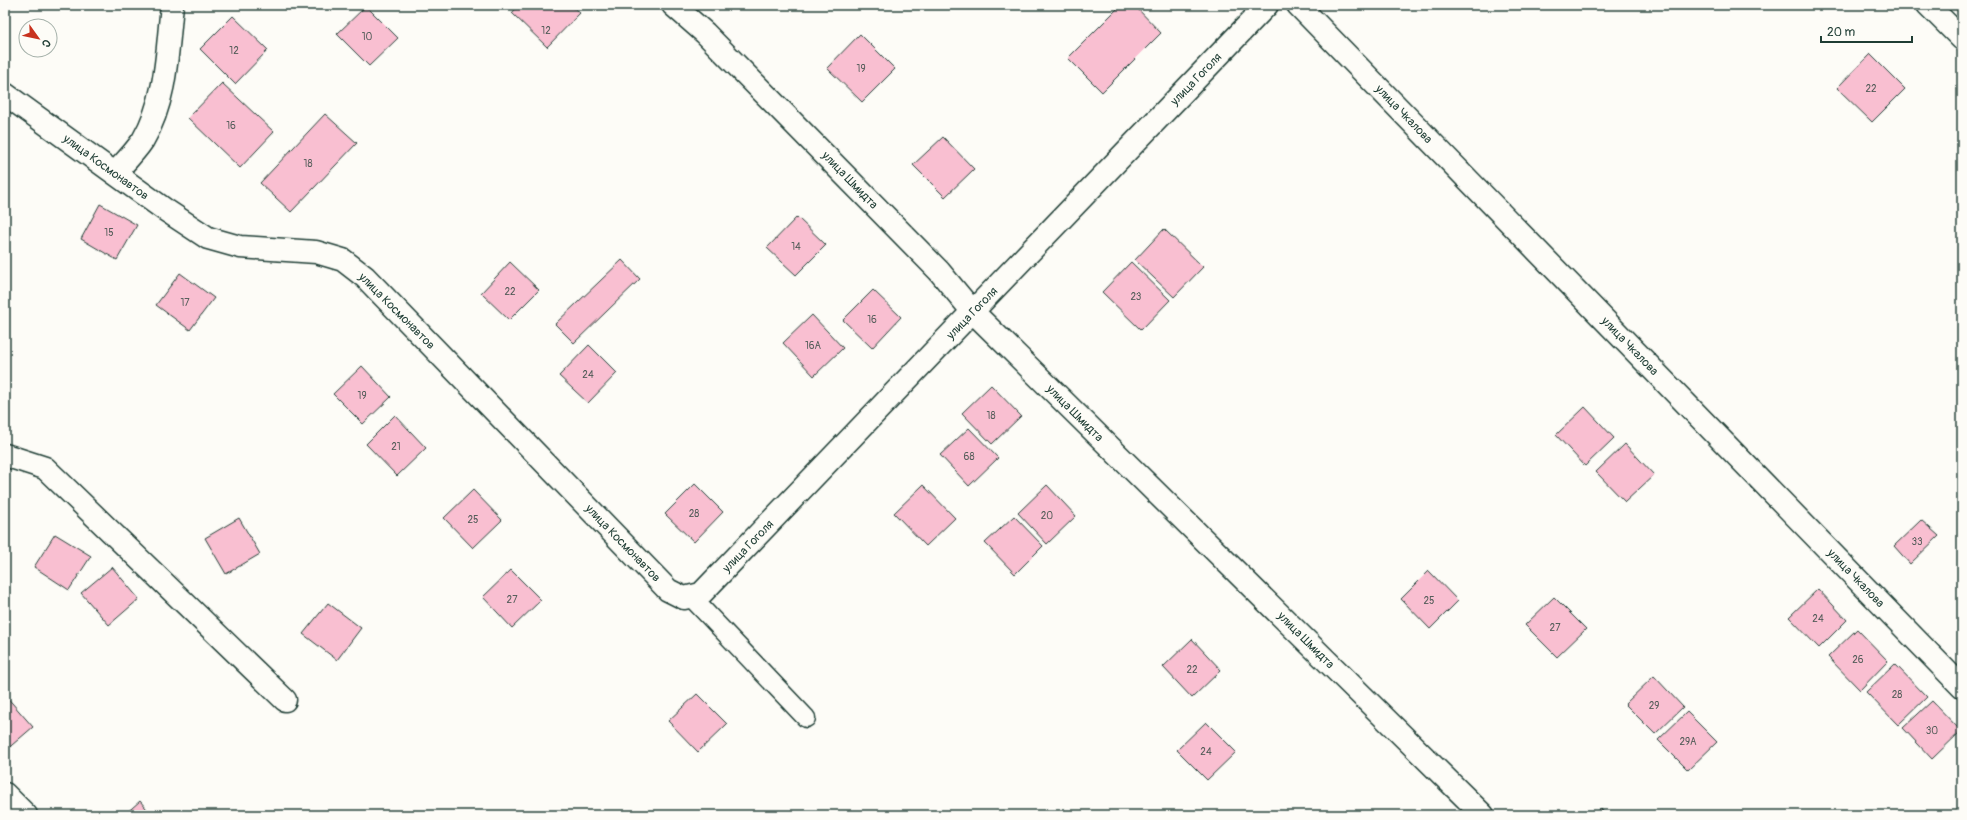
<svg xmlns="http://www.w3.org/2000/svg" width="1967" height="820" font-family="Pangolin,sans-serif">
<rect width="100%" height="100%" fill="#fdfcf7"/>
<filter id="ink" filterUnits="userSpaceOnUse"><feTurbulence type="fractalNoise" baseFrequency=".025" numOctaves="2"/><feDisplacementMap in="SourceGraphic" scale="8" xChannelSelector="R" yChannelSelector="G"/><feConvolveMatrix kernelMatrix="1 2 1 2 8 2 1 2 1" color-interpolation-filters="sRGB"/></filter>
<g filter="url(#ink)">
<path fill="#f9bfd1" stroke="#1f3d34" d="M519,5H571L580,13L547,47L512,13Z
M1121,5H1134L1161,33L1102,92L1068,58Z
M366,6L398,38L369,66L337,34Z
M233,16L268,50L235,84L200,49Z
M860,34L895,69L862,102L827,68Z
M1870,54L1905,89L1872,122L1837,88Z
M222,83L274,132L240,168L188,118Z
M325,114L357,143L291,212L260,183Z
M943,137L974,169L945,197L913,165Z
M100,204L137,225L117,260L81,239Z
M797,217L826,245L796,275L767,248Z
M1164,229L1203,267L1174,297L1135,260Z
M622,260L640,279L574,343L555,324Z
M510,262L539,290L509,320L481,293Z
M1131,262L1170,300L1141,330L1102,292Z
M180,273L214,298L190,330L156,305Z
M873,290L901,317L872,348L843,320Z
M812,315L843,348L814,376L783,343Z
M589,345L617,373L588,403L559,376Z
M362,366L391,397L363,424L333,394Z
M991,385L1021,416L992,444L962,413Z
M1585,407L1614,438L1585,466L1556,435Z
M395,415L426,448L397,476L366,444Z
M969,428L998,458L969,486L940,455Z
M1625,444L1654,475L1625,502L1596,472Z
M695,484L723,512L694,542L665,514Z
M923,485L955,518L926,546L894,513Z
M1047,485L1076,516L1047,544L1018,513Z
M473,490L502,520L473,548L444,518Z
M1014,516L1043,546L1015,574L985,543Z
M239,518L260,554L226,574L205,538Z
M1921,520L1939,536L1910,564L1894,546Z
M55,534L91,556L69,590L34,567Z
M112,567L139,599L109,625L81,593Z
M511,570L541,600L512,628L483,597Z
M1429,571L1458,601L1430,629L1401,599Z
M1818,589L1847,620L1819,648L1789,617Z
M1554,597L1586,629L1557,657L1525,625Z
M328,603L361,628L337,660L303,634Z
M1857,629L1888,661L1860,690L1828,657Z
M1192,639L1221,670L1192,698L1163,667Z
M1895,664L1927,697L1898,725L1866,692Z
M1654,676L1683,707L1655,734L1625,704Z
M697,694L727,724L698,752L668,721Z
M5,695L33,727L5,751Z
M1932,701L1961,731L1932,759L1903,728Z
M1687,712L1717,742L1688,770L1658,740Z
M1206,722L1236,752L1207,780L1177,750Z
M140,801L152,815H124Z
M1600,808L1607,815H1593Z"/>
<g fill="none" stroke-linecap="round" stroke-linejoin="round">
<defs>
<path id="lane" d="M691,597L806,718"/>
<path id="street" d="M673,5L705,33L939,271L973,312L1483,815
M1298,5L1962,687
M1928,5L1962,39
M5,94L164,209L208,238L240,247L316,252L343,260L365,277L668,590L684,598L701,594L1267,5
M115,173C124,163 135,152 143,140C167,99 167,51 172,5
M5,455L45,468L285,700
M5,794L26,815"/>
</defs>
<use href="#lane" stroke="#1f3d34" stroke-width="21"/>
<use href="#street" stroke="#1f3d34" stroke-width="25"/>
<use href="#lane" stroke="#fdfcf7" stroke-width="18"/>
<use href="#street" stroke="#fdfcf7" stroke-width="22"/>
</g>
</g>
<g text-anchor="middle" stroke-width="4" stroke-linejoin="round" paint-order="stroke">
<g font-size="10" fill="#565e5b">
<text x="546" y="34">12</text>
<text x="367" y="40">10</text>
<text x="234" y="54">12</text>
<text x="861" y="72">19</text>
<text x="1871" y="92">22</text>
<text x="231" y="129">16</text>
<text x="308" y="167">18</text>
<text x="109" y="236">15</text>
<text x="796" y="250">14</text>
<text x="510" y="295">22</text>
<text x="1136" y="300">23</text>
<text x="185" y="306">17</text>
<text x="872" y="323">16</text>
<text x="813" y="349">16А</text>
<text x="588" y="378">24</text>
<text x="362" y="399">19</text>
<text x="991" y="419">18</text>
<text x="396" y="450">21</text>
<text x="969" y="460">68</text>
<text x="694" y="517">28</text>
<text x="1047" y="519">20</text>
<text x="473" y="523">25</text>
<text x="1917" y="545">33</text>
<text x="512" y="603">27</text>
<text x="1429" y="604">25</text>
<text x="1818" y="622">24</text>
<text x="1555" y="631">27</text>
<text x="1858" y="663">26</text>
<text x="1192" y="673">22</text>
<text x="1897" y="698">28</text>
<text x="1654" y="709">29</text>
<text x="1932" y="734">30</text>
<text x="1688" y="745">29А</text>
<text x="1206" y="755">24</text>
</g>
<g font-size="12" fill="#1f3d34" stroke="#fdfcf7">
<text transform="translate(1196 79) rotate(-46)" y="4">улица Гоголя</text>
<text transform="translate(1404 114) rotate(46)" y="4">улица Чкалова</text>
<text transform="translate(106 167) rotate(36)" y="4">улица Космонавтов</text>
<text transform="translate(850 180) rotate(46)" y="4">улица Шмидта</text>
<text transform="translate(397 311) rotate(45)" y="4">улица Космонавтов</text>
<text transform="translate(972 313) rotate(-46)" y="4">улица Гоголя</text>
<text transform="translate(1630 346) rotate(46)" y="4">улица Чкалова</text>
<text transform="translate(1075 413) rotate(45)" y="4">улица Шмидта</text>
<text transform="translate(623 543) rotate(46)" y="4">улица Космонавтов</text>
<text transform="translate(748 546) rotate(-46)" y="4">улица Гоголя</text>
<text transform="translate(1856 578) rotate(46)" y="4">улица Чкалова</text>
<text transform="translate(1306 640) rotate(45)" y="4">улица Шмидта</text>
</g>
</g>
<rect width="1967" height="820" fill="none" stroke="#fdfcf7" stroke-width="20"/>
<rect x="10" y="10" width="1947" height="800" fill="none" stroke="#1f3d34" stroke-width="1.5" filter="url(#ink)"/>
<g transform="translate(38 38) rotate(123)"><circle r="19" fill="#fdfcf7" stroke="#a4b0a9"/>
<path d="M0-3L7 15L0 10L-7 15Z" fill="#c8321e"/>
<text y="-6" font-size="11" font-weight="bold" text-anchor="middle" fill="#1f3d34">С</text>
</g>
<path d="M1821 36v6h91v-6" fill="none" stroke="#1f3d34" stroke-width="2"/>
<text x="1827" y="36" font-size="12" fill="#1f3d34" stroke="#fdfcf7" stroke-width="3" paint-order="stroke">20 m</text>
</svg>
